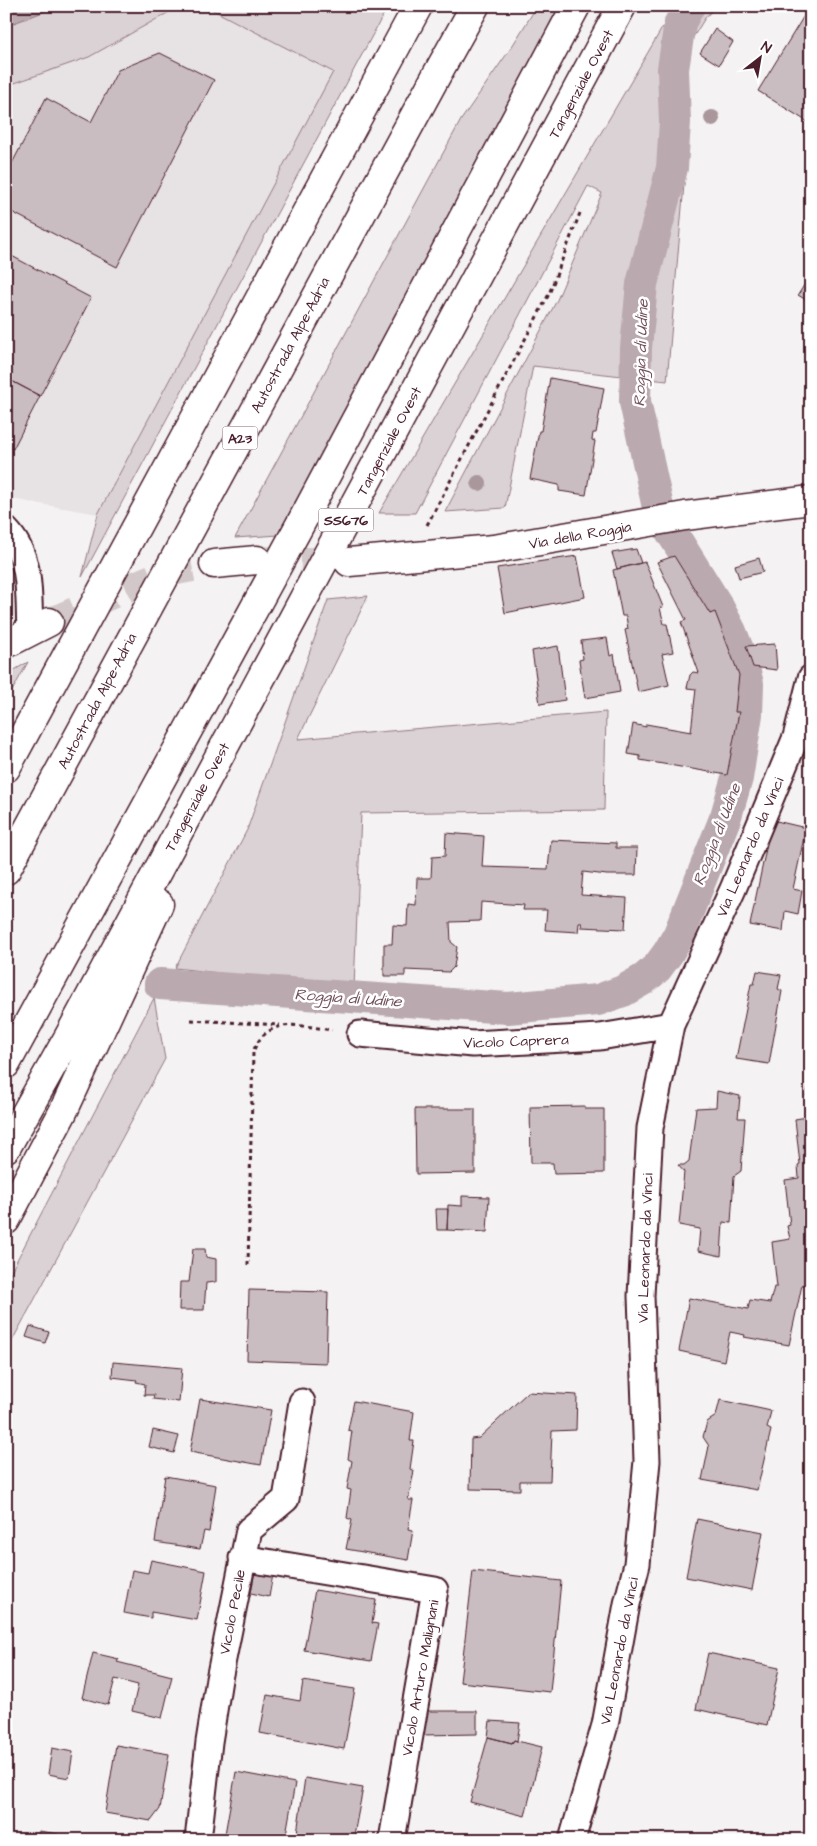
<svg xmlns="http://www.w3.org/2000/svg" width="817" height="1846" font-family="'Architects Daughter',sans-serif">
<rect width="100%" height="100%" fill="#f4f2f2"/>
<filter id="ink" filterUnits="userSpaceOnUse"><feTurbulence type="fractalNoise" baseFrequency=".02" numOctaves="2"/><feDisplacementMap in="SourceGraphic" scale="10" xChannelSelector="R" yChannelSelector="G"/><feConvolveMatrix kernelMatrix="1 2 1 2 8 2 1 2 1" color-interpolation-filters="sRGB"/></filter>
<g filter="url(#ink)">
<path fill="#e7e2e3" d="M180,6H205L333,72L98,514L6,498V86L89,57Z"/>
<path fill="#dbd2d5" stroke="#927880" d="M6,6H180L89,57L6,86Z
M205,6H388L82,577L98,514L333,72Z
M537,6H564L279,535L235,538L461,120L511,48Z
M675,6H716L705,18L687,47L685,173L667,381L533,366L505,508L445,512L557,300L602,193L588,186L415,513H379Z
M368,596L298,739L606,712L604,810L361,813L354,988L175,968L247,830L328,600Z
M28,662L6,702V675Z
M154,998L165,1059L6,1352V1281Z"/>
<path fill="#baa9ae" stroke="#8d727a" d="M6,6H59L6,26Z"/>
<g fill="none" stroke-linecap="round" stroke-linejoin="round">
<path stroke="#baa9ae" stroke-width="32" d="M160,984L508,1008L598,1000L623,991L644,979L657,968L668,953L679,934L726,816L737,778L747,714L748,684L741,657L731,632L718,607L659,512L635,402L636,348L642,284L672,168L675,122L673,69L680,23L689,6"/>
</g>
<path fill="#cabdc1" stroke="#4a1f2b" d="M810,6H811V124L758,91Z
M715,29L733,42L719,65L700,53Z
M160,53L214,80L117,267L6,209V175L46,98L91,122L118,70Z
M6,253L91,298L40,396L6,378Z
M811,274V303L798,295Z
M6,378L40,396L13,449L6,445Z
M550,378L604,388L596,433H593L592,440L595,441L586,495L559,491V485L530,479L539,431H541Z
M636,549L641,563L617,569L612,553Z
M577,556L585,597L505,613L497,568Z
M674,556L710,614L715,612L739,675L735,712H739L727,775L640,760V756L628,754L633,724L646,727V724L691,732L696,689L687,688L690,675L693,672L699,673L681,622L686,620L657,562Z
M759,558L763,572L739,578L735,565Z
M645,562L663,607L660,608L664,624H667L673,652L662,654L669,685L638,692L625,630L628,629L626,616H622L613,570Z
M607,638L610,656L614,654L620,692L585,698L579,660L583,659L581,641Z
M775,644L777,670L753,667L746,646Z
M558,646L565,700L540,704L532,651Z
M772,820L806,828L793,889L802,891L798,914L785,911L783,931L750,925Z
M446,833L484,836L482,867L548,869L551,840L616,843V848H637L636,875H607L583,872L581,895L627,898L625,929L581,927L582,923H579L578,932L545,930L547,910H523L524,905L481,902L480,921L450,922L451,942L457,947L454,967L449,972L405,970V976H384V944H392L393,925L407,926L408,904L416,905L417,878H431L432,857L445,856Z
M757,971L781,975L778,989L782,991L769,1064L736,1059L751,984H754Z
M811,1071V1224H809L811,1238V1284L802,1285L789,1345L744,1337L745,1335L730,1332L724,1361L679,1351L689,1298L748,1309L750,1300L770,1303L774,1287H777L772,1242L790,1239L787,1226L790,1225L785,1180L799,1178L798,1165L800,1164L795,1119L807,1117L811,1097L806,1096Z
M717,1091L740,1096L738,1118H745L741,1171L734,1176L731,1223L723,1222L721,1256L698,1251L700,1229L679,1225L684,1172L678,1165H684L689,1161L696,1108L716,1107Z
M585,1106V1109H604V1173L554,1174L553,1163H531L530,1107Z
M415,1109H475V1173L416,1174Z
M462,1196L489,1197L487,1232L447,1230L448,1205L462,1206Z
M436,1209H448L447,1230H437Z
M193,1249H205L206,1257L216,1259V1282L206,1283L204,1310H179L180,1282H189Z
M249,1290L328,1292L326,1363L247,1360Z
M30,1326L49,1332L45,1343L26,1337Z
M113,1362L182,1368L179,1402L153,1399L154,1395H144L145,1384L136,1382L137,1380L112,1377Z
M528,1392L577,1395L576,1430L552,1431L550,1481H520V1490L470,1489L471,1439L479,1438Z
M200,1399L271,1410L261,1465L190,1452Z
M720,1400L771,1411L767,1428L771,1430L757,1490L702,1480L709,1446L703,1437L707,1422L716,1416Z
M354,1401L414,1412L410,1441H414L410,1469L414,1471L408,1500H413L408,1529L413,1530L408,1560L346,1549L352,1520L347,1518L351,1490L347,1489L352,1461L348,1459L352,1431L348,1430Z
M153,1430L179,1436L174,1453L149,1447Z
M165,1476L216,1485L209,1532L204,1531L200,1549L155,1542Z
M697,1519L763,1532L752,1590L686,1577Z
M151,1560L206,1571L197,1620L151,1612V1618L124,1613L132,1570L148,1573Z
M255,1571L273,1574L269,1597L251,1593Z
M473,1571L561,1581L550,1692L460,1682Z
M315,1590L376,1600L372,1623L378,1624L371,1661L304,1650Z
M93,1653L119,1659L117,1662L172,1676L162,1718L132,1711L138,1685L126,1682L115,1679L108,1705L82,1698Z
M708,1653L779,1668L767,1725L696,1709Z
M303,1681L355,1689L344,1749L260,1733L267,1695L300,1701Z
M424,1711H477V1734L421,1735Z
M490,1721L520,1723L517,1741L514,1740L512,1743L488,1737Z
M488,1737L512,1743L514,1740L517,1741L542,1747L525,1816L470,1802Z
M116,1745L169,1754L160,1809L151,1821L105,1813Z
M52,1748L73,1752L69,1778L48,1774Z
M236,1772L295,1783L285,1840H259L225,1834Z
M305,1778L363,1788L353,1840H336L297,1833Z
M39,1831L58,1834L56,1840H37Z
M100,1836L121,1840H99Z
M402,1836L421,1840H401Z"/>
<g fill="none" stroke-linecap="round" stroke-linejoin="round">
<path stroke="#d2c8ca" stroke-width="28" stroke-dasharray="28 14" stroke-linecap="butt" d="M259,560L346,562
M49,622L161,574L214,564"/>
<defs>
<path id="minor" d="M6,530C33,558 28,595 30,631
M360,1034L473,1044L600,1037L671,1025
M242,1558L435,1590L392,1840
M198,1840L209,1742L219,1679L249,1530L286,1499L302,1402
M572,1840L605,1725L627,1604L637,1564L647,1461L641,1296L650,1128L671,1025L733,889L796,737L811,678"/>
<path id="tertiary" d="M349,562L494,549L685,516L811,500
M214,564L257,560
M6,644L49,622"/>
<path id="trunk" d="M6,1064L303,519L576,6
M6,1148L70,1034L622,6
M6,1220L63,1112L159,904"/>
<path id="motorway" d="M6,768L418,6
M6,870L441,67L475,6"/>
</defs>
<use href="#minor" stroke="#4a1f2b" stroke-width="29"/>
<use href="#tertiary" stroke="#4a1f2b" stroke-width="31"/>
<use href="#trunk" stroke="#4a1f2b" stroke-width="31"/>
<use href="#motorway" stroke="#4a1f2b" stroke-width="31"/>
<path stroke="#4a1f2b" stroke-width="3" stroke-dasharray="4 4" stroke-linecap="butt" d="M427,525L549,294L580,213
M191,1020L280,1025
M248,1265L253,1052C267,1015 301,1026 332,1030"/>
<use href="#minor" stroke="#fff" stroke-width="25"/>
<use href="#tertiary" stroke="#fff" stroke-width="28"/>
<use href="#trunk" stroke="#fff" stroke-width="28"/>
<use href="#motorway" stroke="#fff" stroke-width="28"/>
</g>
<g fill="#aa979c">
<circle cx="712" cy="118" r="8"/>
<circle cx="479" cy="483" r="8"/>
</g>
</g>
<g text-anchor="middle" stroke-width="5" stroke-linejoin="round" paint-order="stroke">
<g fill="#fff" stroke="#80626b" stroke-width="1">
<rect x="222.5" y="426.5" width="35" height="23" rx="4"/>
<rect x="318.5" y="508.5" width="55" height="23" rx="4"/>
</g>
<g font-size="14" font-weight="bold" fill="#4a1f2b">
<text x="240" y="443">A23</text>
<text x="346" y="525">SS676</text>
</g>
<g font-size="15" fill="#4a1f2b" stroke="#fff">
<text transform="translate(581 84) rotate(-62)" y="5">Tangenziale Ovest</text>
<text transform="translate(290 345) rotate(-62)" y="5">Autostrada Alpe-Adria</text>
<text transform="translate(389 441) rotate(-62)" y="5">Tangenziale Ovest</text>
<text transform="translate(580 535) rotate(-10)" y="5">Via della Roggia</text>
<text transform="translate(97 701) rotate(-62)" y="5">Autostrada Alpe-Adria</text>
<text transform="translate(197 797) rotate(-62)" y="5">Tangenziale Ovest</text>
<text transform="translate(750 847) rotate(-67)" y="5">Via Leonardo da Vinci</text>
<text transform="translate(516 1041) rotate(-2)" y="5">Vicolo Caprera</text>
<text transform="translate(645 1248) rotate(-88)" y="5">Via Leonardo da Vinci</text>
<text transform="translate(232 1612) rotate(-79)" y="5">Vicolo Pecile</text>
<text transform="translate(619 1651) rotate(-79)" y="5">Via Leonardo da Vinci</text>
<text transform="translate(420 1678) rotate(-80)" y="5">Vicolo Arturo Malignani</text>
</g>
<g font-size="16" font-style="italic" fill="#714f59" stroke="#fff">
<text transform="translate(640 353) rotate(-88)" y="6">Roggia di Udine</text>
<text transform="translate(716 834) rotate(-69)" y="6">Roggia di Udine</text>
<text transform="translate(348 997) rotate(4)" y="6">Roggia di Udine</text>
</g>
</g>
<rect width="817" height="1846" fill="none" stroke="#fff" stroke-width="25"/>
<rect x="12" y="12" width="792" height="1821" fill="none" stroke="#4a1f2b" stroke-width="2" filter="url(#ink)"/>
<g transform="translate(760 58) rotate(31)" stroke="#ffffff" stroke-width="4" paint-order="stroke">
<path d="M0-4L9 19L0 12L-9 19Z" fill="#4a1f2b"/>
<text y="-8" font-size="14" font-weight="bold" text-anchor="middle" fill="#4a1f2b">N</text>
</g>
</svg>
